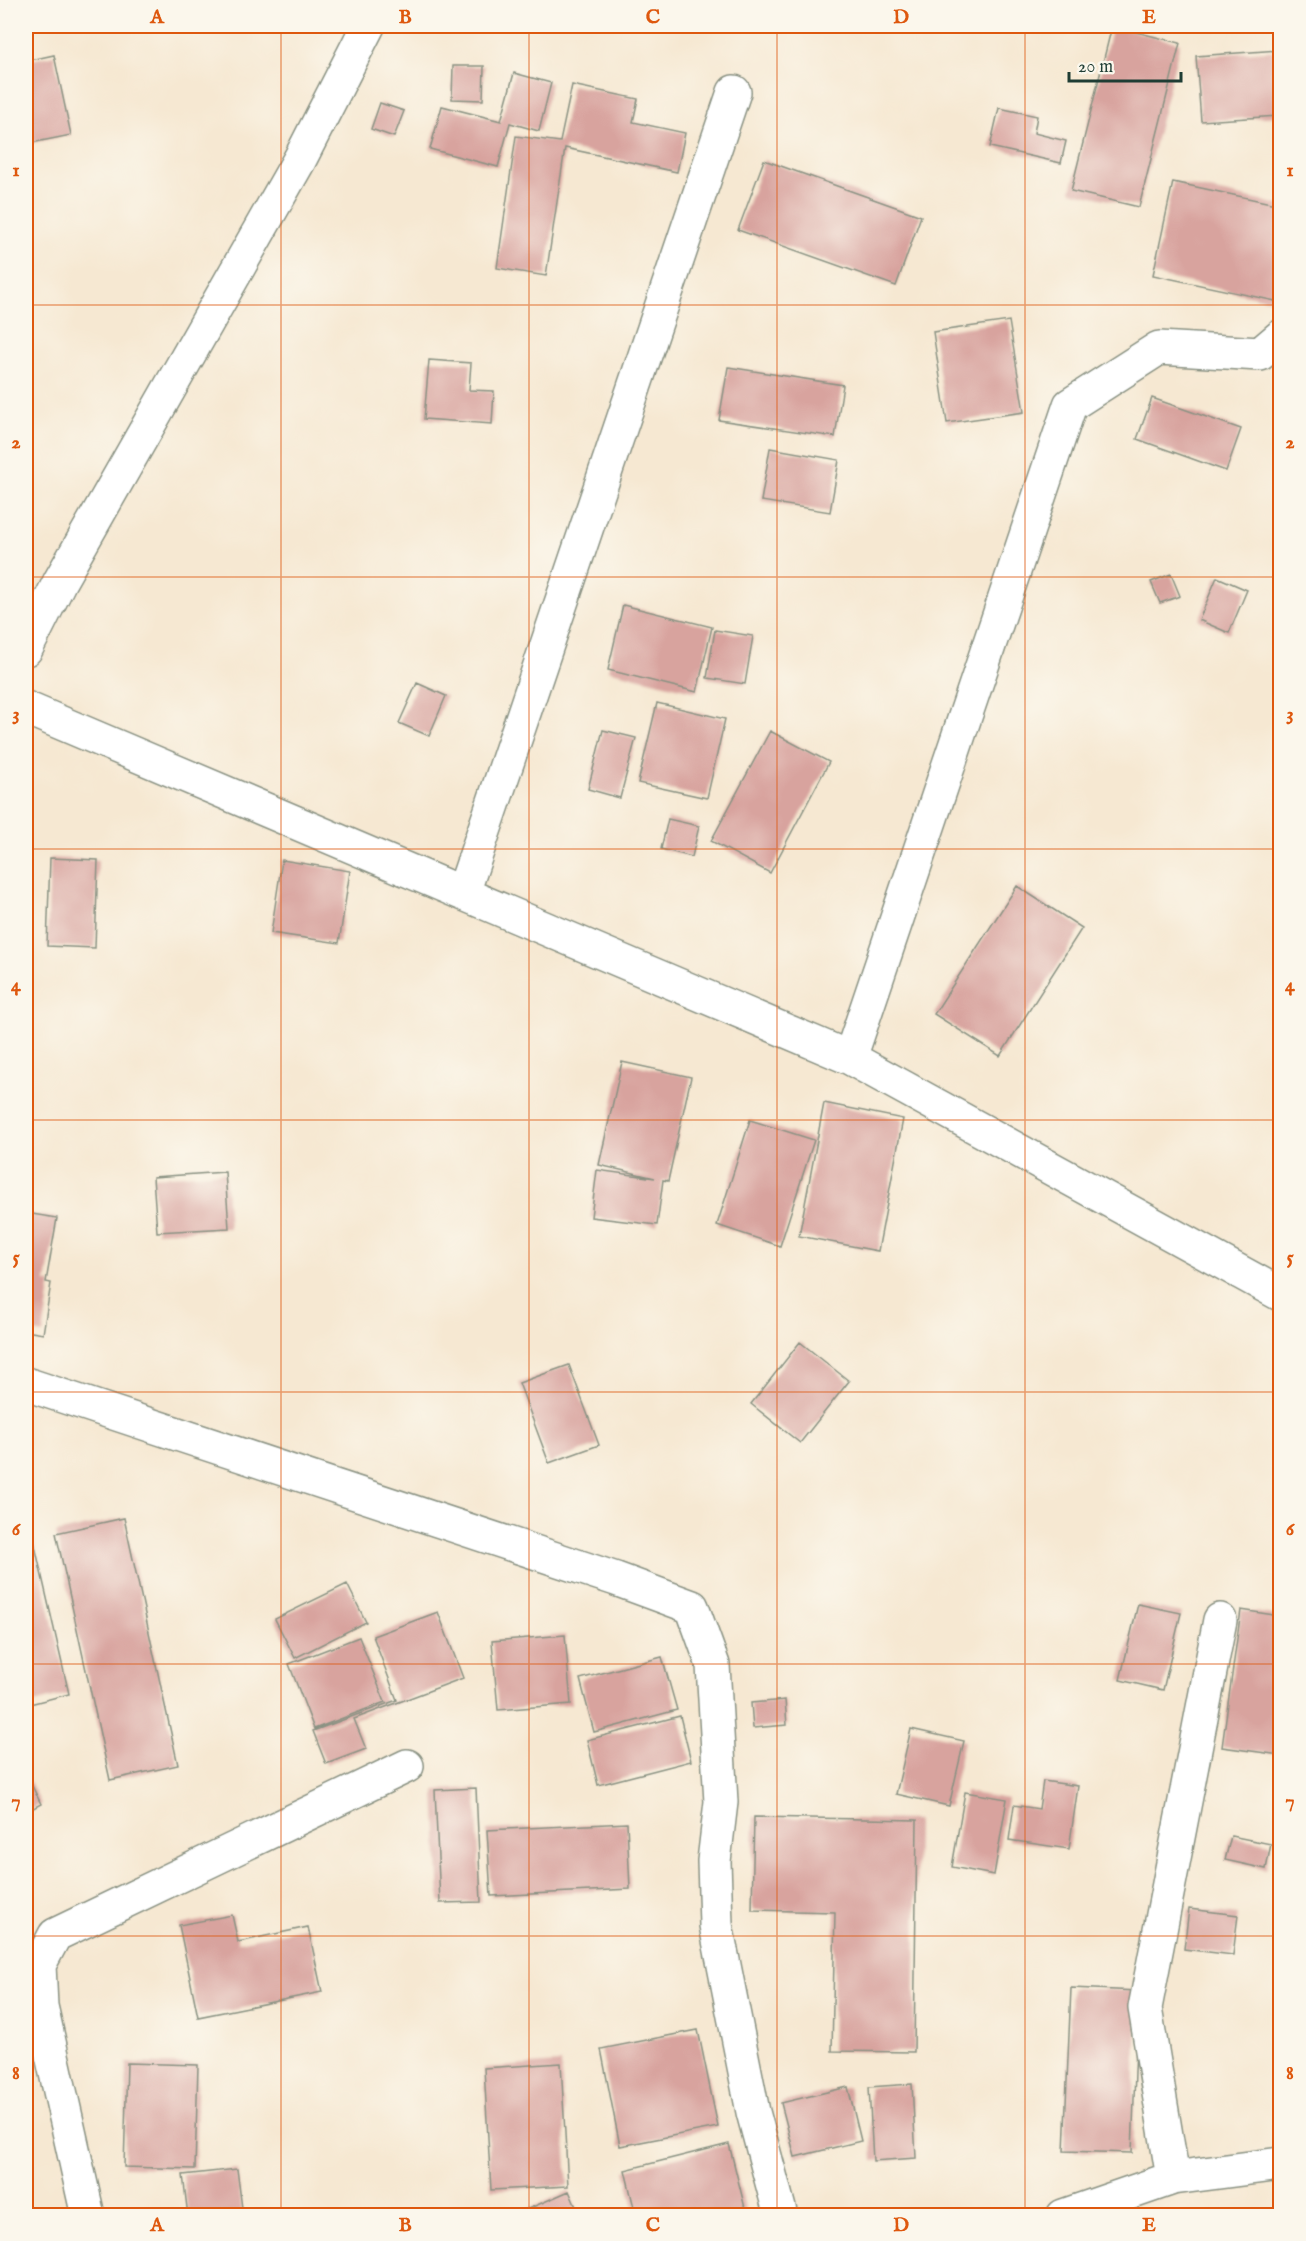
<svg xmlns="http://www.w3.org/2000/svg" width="1306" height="2241" font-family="'IM FELL English',serif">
<rect width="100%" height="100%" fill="#fbf7ec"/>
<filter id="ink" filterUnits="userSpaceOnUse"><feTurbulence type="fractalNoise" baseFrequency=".0167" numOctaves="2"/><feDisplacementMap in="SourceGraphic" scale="12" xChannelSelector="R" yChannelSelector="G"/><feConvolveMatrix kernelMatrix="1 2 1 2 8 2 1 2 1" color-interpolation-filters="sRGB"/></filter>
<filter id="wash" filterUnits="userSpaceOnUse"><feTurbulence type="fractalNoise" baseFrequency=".008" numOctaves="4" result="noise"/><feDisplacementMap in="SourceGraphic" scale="24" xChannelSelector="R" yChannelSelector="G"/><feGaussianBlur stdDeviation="1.35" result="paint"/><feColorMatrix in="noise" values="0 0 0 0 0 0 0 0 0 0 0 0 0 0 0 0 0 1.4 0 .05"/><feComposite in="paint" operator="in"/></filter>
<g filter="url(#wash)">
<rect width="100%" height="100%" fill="#f6e8d2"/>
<g id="blocks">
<path fill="#d8a39e" d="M1112,26L1180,43L1139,207L1071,191Z
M1280,50V116L1201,121L1196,56Z
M54,55L71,135L26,144V61Z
M453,66H484L483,100L452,99Z
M514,73L551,83L539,131L510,123L498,167L430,149L442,106L501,121Z
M572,85L638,99L633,122L685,133L677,172L565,148L546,276L497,268L516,136L560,142Z
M380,103L404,111L394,137L371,129Z
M999,108L1037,116L1034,133L1066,141L1061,163L990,147Z
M764,160L921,216L896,286L738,230Z
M1173,182L1280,205V302L1153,275Z
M1009,321L1024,412L947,423L933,332Z
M429,360L471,363L469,390L494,391L492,424L424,419Z
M728,367L843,385L835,437L719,420Z
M1152,398L1241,429L1226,471L1137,439Z
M770,448L839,460L830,512L761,501Z
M1171,574L1180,596L1160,603L1151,582Z
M1217,577L1247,590L1229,633L1199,620Z
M623,605L712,627L697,692L608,670Z
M715,630L753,636L745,684L707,678Z
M417,683L446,696L429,736L399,723Z
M657,703L725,719L707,798L638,783Z
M603,730L636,738L620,798L588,789Z
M770,731L829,762L770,873L711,841Z
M668,819L699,826L692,857L661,849Z
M50,858L98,860L95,948L47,946Z
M282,860L350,871L339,943L271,933Z
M1017,886L1082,928L1000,1056L934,1014Z
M622,1062L691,1077L668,1181L663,1180L657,1225L591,1217L597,1170L655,1178L599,1165Z
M824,1103L903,1119L878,1251L799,1236Z
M750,1120L814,1140L780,1246L717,1225Z
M225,1172L229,1228L157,1232L153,1177Z
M26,1213L57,1218L46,1282L51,1283L43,1334L26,1331Z
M800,1342L849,1381L800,1443L751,1404Z
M569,1365L599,1445L549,1463L519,1383Z
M124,1518L178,1765L110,1780L56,1533Z
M30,1524L69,1694L26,1705V1525Z
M347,1584L366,1622L295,1658L275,1619Z
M1138,1604L1181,1613L1163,1690L1120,1680Z
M1241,1610L1280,1616V1755L1222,1747Z
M438,1612L463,1678L354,1719L366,1749L326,1764L313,1731L397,1700L373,1636Z
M565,1635L571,1704L498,1710L492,1641Z
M359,1637L385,1702L314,1729L289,1664Z
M662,1657L677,1710L594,1732L580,1679Z
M785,1700L787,1725L753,1728L751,1703Z
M680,1716L691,1761L598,1785L587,1740Z
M911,1729L964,1741L949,1806L896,1794Z
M26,1774L41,1804L26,1812Z
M1043,1781L1078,1786L1069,1849L1009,1840L1014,1805L1039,1809Z
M476,1788L481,1902L440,1903L435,1790Z
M965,1792L1007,1799L994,1875L952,1867Z
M754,1817L917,1820L914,2052L832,2051L835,1912L752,1910Z
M627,1823L630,1889L491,1896L487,1830Z
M1231,1836L1271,1844L1266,1869L1225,1860Z
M1189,1909L1238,1915L1233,1955L1184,1949Z
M232,1915L238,1942L308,1927L322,1992L198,2017L179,1925Z
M1279,1956H1280V2042H1274Z
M1071,1988L1138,1991L1132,2153L1064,2151Z
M698,2030L718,2127L620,2146L601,2049Z
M127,2063L198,2065L195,2169L124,2167Z
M561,2063L568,2186L491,2190L484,2068Z
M912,2084L916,2158L873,2161L869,2087Z
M848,2087L861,2141L795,2157L781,2103Z
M729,2144L747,2216H636L625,2170Z
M237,2169L243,2216H188L183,2175Z
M569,2191L580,2216H512Z"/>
</g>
</g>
<g filter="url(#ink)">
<use href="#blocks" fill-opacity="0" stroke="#8a9283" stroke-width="1.5"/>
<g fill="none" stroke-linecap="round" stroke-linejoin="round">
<defs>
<path id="minor" d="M26,649L60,581L300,159L368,26
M26,708L850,1058L1280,1294
M463,893L734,92
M850,1058L1070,405L1159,348L1260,354L1280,337
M26,1384L616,1579L692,1607L713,1665L721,1802L714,1861L716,1925L753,2112L781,2216
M1173,2178L1145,2008L1220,1620
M88,2216L41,2006L39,1965L55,1935L407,1766
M1063,2216L1173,2178L1280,2164"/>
</defs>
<use href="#minor" stroke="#8a9283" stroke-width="36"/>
<use href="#minor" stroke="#fff" stroke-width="33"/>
</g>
</g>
<path fill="none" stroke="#de580e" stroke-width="1.5" stroke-opacity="0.55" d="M281,26V2216M529,26V2216M777,26V2216M1025,26V2216M26,305H1280M26,577H1280M26,849H1280M26,1120H1280M26,1392H1280M26,1664H1280M26,1936H1280"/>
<rect width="1306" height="2241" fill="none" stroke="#fbf7ec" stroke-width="66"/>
<path d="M1069 72v9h112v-9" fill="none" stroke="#1f3d34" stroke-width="3"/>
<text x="1078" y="72" font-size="18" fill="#1f3d34" stroke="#fbf7ec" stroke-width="4.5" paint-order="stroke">20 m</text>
<rect x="33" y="33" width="1240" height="2175" fill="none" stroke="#de580e" stroke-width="2"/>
<g font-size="20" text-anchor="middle" font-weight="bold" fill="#de580e">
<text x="157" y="23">A</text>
<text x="405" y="23">B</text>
<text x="653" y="23">C</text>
<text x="901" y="23">D</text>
<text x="1149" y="23">E</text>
<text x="16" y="176">1</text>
<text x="1290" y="176">1</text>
<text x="16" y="448">2</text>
<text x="1290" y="448">2</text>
<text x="16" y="720">3</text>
<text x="1290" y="720">3</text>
<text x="16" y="991">4</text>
<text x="1290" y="991">4</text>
<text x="16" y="1263">5</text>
<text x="1290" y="1263">5</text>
<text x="16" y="1535">6</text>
<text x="1290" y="1535">6</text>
<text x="16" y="1807">7</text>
<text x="1290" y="1807">7</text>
<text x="16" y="2079">8</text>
<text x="1290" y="2079">8</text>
<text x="157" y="2231">A</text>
<text x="405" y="2231">B</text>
<text x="653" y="2231">C</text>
<text x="901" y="2231">D</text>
<text x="1149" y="2231">E</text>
</g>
</svg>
